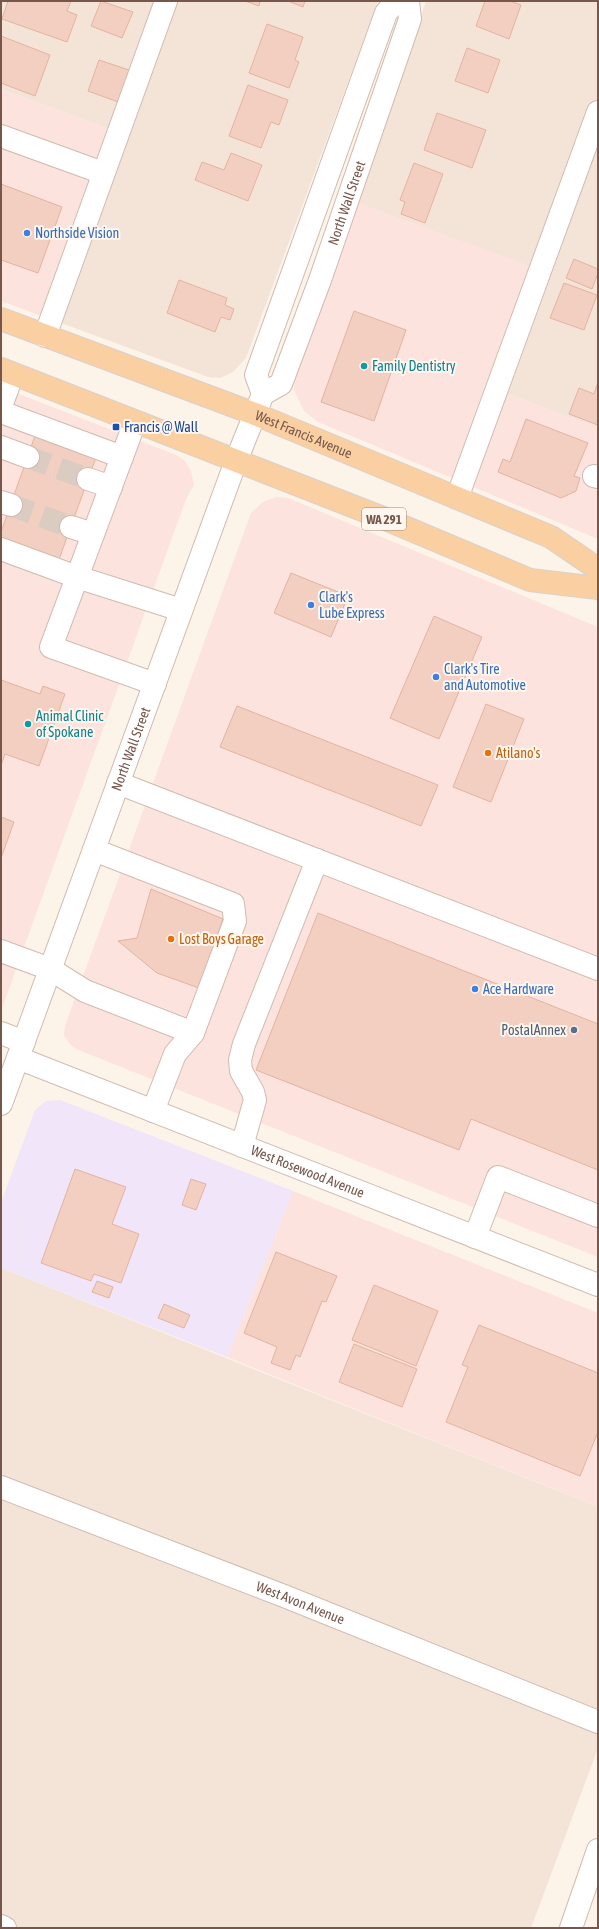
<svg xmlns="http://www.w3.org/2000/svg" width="599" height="1929" font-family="'Asap Condensed',sans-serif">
<rect width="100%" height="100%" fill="#fcf3e9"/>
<path fill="#f4e4d7" d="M1,1H378L246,358L233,372L220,378L208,377L53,320L122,134L1,89Z
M426,1H598V428L508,394L356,202Z
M1,1268L598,1507V1751H597L531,1928H1Z"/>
<path fill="#fce3dd" d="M1,89L122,134L53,320L1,301Z
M356,202L552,274L508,394L598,428V539L318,422L304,411L294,390L295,371Z
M1,387L176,455L185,461L191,471L194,485L186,499L1,1011Z
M276,497L288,498L598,627V1257L76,1049L69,1043L64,1035L65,1026L251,513L263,502Z
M293,1191L598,1313V1507L227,1357Z"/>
<path fill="#f0e5f9" d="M60,1100L293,1191L227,1357L1,1268V1203L35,1110L46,1101Z"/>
<path fill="#f2cfc0" stroke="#e4b3a1" d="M8,1H71L67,11L77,15L67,42L2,19Z
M101,1L133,12L122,38L91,26Z
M245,1H260L259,6Z
M288,1H305L303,7Z
M485,1H510L521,5L509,39L476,26Z
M267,24L303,37L295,60L299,62L289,88L249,73Z
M1,36L50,55L35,96L1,83Z
M467,48L500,60L488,93L455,81Z
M99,60L132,71L121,103L88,91Z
M248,85L288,100L279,125L271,122L261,148L229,136Z
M437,113L486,130L472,168L424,150Z
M231,153L262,165L248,201L195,180L202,162L224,170Z
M414,163L443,174L425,223L401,214L405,202L400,200Z
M1,184L62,207L38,273L1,260Z
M574,259L598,269V273L592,289L566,278Z
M179,280L227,298L225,305L234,309L230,320L221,317L215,332L167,313Z
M564,283L597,295L584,330L550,318Z
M354,311L406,330L374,421L321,402Z
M598,382V425L569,414L579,388L594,394Z
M526,419L588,443L574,476L580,478L576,491L561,498L498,472L503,459L510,462Z
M37,430L98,452L58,562L1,542V532Z
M291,573L348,596L331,637L274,613Z
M434,616L482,637L439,739L390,718Z
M1,680L40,694L43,686L65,694L39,766L5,754L1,765Z
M486,704L524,719L491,802L453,787Z
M237,706L438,785L421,826L220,747Z
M1,817L14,822L1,858Z
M151,889L223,919L199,988L157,973L118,941L137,938Z
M318,913L598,1024V1170L471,1119L459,1150L256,1070Z
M75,1169L126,1187L112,1224L139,1234L121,1283L94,1274L91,1281L41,1263Z
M191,1179L206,1184L196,1210L182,1205Z
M276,1252L337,1276L326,1302L322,1301L300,1357L296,1355L290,1370L271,1363L277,1347L244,1333Z
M97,1281L113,1287L109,1298L92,1292Z
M374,1285L438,1311L416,1366L352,1340Z
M164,1304L190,1315L184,1328L158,1318Z
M479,1325L598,1373V1432L580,1476L446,1422L468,1367L462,1365Z
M354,1344L417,1369L402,1407L339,1382Z"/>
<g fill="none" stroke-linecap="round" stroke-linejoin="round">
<path stroke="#dbccc2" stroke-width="22" stroke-dasharray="22 11" stroke-linecap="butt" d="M28,457L88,479
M11,505L71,527"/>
<defs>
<g id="minor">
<path d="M1,136L103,173"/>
<path d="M45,336L166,1"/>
<path d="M263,394L256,375L386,13L396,1"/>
<path d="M1,406L13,374"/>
<path d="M1,412L122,457"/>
<path d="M135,422L51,647L155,684"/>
<path d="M1,447L28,457"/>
<path d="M594,476L598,477"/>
<path d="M88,479L111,487"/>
<path d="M457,498L598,112"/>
<path d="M1,502L11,505"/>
<path d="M71,527L93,534"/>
<path d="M1,549L77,577L181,610"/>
<path d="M118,783L598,969"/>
<path d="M1,951L50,969L85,991L193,1033L235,921L233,904L94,850"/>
<path d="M1,1033L24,1042"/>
<path id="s1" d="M18,1058L598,1285"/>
<path id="s2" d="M1,1104L236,461L263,394L281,384L320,280L410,19L408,1"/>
<path d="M153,1111L175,1054L193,1033"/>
<path d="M242,1146L255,1100L253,1092L241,1071L240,1060L244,1044L317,860"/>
<path d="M475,1237L498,1177L598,1216"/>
<path id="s3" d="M1,1487L284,1596L598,1722"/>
<path d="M1,1926L5,1928"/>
<path d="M571,1928L598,1850"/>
</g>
<g id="major">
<path id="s4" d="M1,319L255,414L551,537L598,569"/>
<path d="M1,369L383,518L530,580L598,588"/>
</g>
</defs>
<use href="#minor" stroke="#d1bbb0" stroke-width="24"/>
<use href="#major" stroke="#d9d0cd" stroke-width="24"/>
<use href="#minor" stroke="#fff" stroke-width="22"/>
<use href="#major" stroke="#fad0a2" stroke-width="22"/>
</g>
<g fill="#3f7fe0" stroke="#fff7ef" stroke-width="1.5">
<circle cx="27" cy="233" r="4"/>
<circle cx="311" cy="605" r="4"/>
<circle cx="436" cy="677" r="4"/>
<circle cx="475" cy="989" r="4"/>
</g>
<g fill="#0f9aa8" stroke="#fff7ef" stroke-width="1.5">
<circle cx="364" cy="366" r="4"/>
<circle cx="28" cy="724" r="4"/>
</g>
<rect fill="#1a4fb4" stroke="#fff7ef" stroke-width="1.5" x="112" y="423" width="8" height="8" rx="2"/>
<g fill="#e8710a" stroke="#fff7ef" stroke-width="1.5">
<circle cx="488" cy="753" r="4"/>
<circle cx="171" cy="939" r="4"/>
</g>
<circle fill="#5c6f8a" stroke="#fff7ef" stroke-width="1.5" cx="574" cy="1030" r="4"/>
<g text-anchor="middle" stroke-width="4" stroke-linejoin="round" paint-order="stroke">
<rect fill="#fff7ef" stroke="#a0877d" stroke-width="1" x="362" y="508" width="44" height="22" rx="3"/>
<g font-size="13" font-weight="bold" fill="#77574c">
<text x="384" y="524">WA 291</text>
</g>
<g font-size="14" fill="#77574c" stroke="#fff7ef">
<text dy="5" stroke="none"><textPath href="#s2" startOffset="970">North Wall Street</textPath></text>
<text dy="5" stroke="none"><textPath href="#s4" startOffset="324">West Francis Avenue</textPath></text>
<text dy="5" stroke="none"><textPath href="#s2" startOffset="378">North Wall Street</textPath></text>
<text dy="5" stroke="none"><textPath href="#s1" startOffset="311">West Rosewood Avenue</textPath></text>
<text dy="5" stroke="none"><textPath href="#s3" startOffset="321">West Avon Avenue</textPath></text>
</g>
<g font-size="14" fill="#366cbe" stroke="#fff7ef" text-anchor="start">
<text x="35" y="238">Northside Vision</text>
<text x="319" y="602">Clark's<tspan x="319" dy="16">Lube Express</tspan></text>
<text x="444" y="674">Clark's Tire<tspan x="444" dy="16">and Automotive</tspan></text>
<text x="483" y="994">Ace Hardware</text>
</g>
<g font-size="14" fill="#0d838f" stroke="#fff7ef" text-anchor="start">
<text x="372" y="371">Family Dentistry</text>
<text x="36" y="721">Animal Clinic<tspan x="36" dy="16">of Spokane</tspan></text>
</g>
<g font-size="14" fill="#164399" stroke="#fff7ef" text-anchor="start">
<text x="124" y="432">Francis @ Wall</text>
</g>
<g font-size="14" fill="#c56008" stroke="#fff7ef" text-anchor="start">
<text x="496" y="758">Atilano's</text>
<text x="179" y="944">Lost Boys Garage</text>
</g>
<g font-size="14" fill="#4e5e75" stroke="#fff7ef" text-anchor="end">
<text x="566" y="1035">PostalAnnex</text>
</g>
</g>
<rect width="599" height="1929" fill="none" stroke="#77574c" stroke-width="4"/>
</svg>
